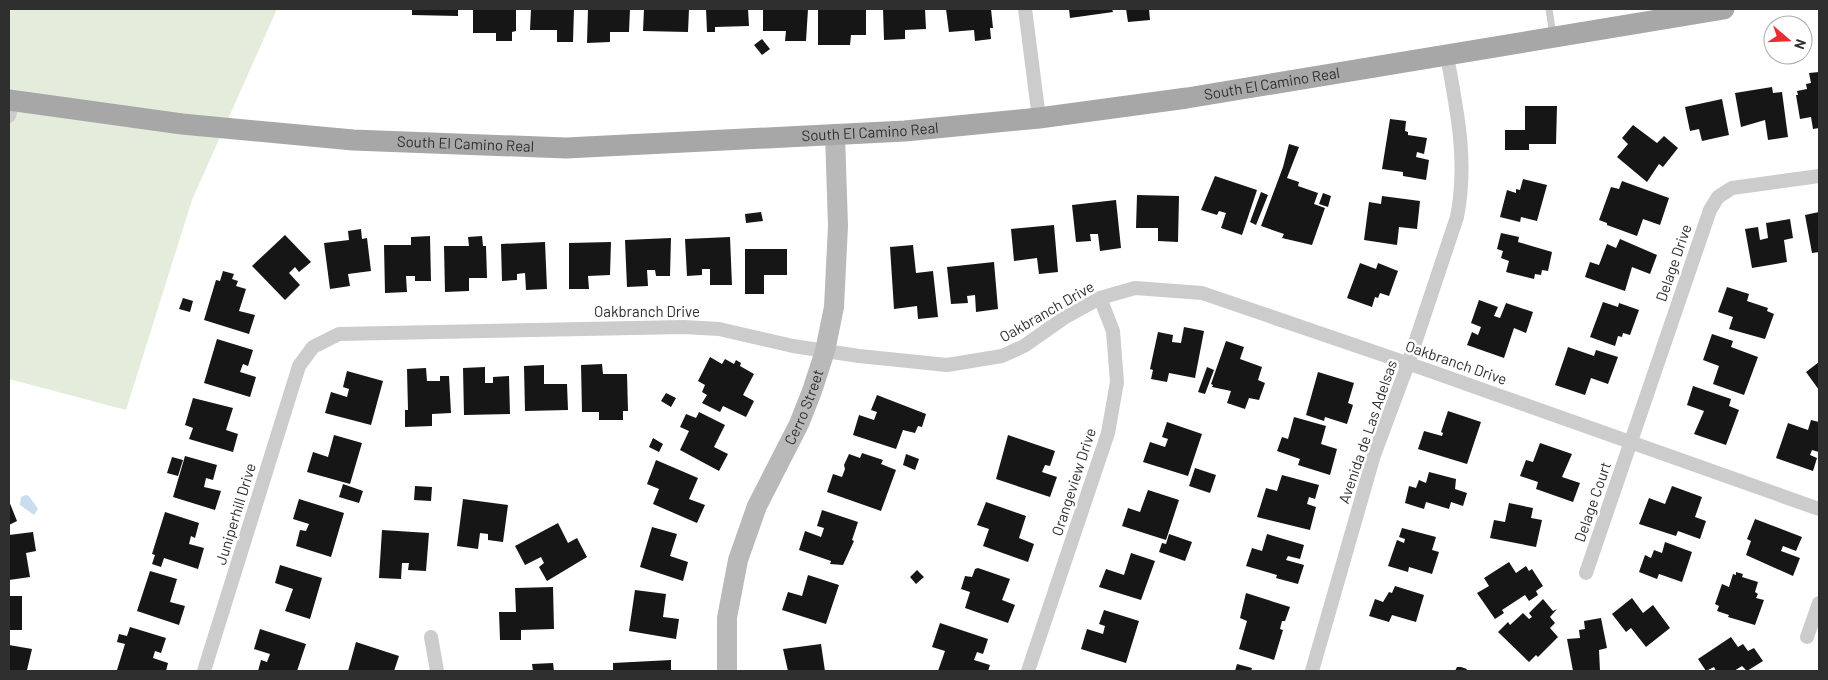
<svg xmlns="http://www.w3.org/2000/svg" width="1828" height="680" font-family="Barlow,sans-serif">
<rect width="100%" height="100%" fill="#fff"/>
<path fill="#e4ecdc" d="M9,9H277L192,200L126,410L9,379Z"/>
<path fill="#c8dded" d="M26,495L29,496L38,509L34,515L20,505L21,497Z"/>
<path fill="#161616" d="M412,9H458V16L412,15Z
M473,9H516V31L512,32V41H496V33H473Z
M531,9H574L573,42H557V30H530Z
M588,9H630L629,32H610V42L587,43Z
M644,9H689L688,32L643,31Z
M706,9H748L749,26L715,27V32H707Z
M763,9H808L806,41H785L786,31H763Z
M818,9H866V35H851L850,45H818Z
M883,9H925L926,29L905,30V39L884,40Z
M946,9H991L993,28H990L991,39L975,41L974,30L949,32Z
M1069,9H1112L1113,12L1070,18Z
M1126,9H1149L1150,20L1128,22Z
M762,39L770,49L762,55L754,45Z
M1819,72V128L1813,129L1811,117L1800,119L1796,95H1798L1797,91L1807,89L1806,84L1811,83L1809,73Z
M1772,87L1773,93L1782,92L1788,137L1768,140L1765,120L1741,127L1735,93Z
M1722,99L1729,135L1702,141L1699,129L1690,131L1685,107Z
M1525,106H1557L1556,144H1529V150H1505V130H1525Z
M1390,119L1406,121L1405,131L1408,132V135L1427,138L1424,154L1417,152L1416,157L1429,160L1426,180L1403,176V172L1382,169Z
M1633,125L1657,143L1664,136L1678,148L1663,167L1659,164L1647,182L1617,157L1628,144L1622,138Z
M1289,144L1299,147L1287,178L1299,182L1298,186L1318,193L1314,204L1325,208L1312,245L1282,238L1284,234L1261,226L1283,167Z
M1215,176L1257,190L1242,235L1221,228L1226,213L1219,211L1217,215L1201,210Z
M1523,179L1547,185L1537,221L1521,217L1520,222L1500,217L1507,190L1516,193V189L1520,190Z
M1622,181L1669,198L1660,225L1643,219L1637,236L1607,225V223L1599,220L1611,187L1619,189Z
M1261,192L1268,195L1256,225L1250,222Z
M1323,193L1331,196L1328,207L1319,204Z
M1137,195L1179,196L1178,242L1158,241V228H1136Z
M1382,196L1420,201L1417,229L1399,227L1397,245L1364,240L1369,202L1381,204Z
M1116,200L1121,248L1100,251L1098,234H1090L1091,241L1076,242L1072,205Z
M761,212L763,221L746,223L745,214Z
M1819,212V252L1812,253L1805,215Z
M1790,219L1793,238L1784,240L1787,262L1752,268L1745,229L1758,227L1760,240L1768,238L1766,223Z
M1054,225L1058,272L1039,274L1037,258L1014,261L1011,229Z
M361,229L362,239L367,238L371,271L348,274L350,286L330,289L324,243L349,240L348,231Z
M1501,233L1519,237L1518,242L1552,252L1548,271L1542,270L1541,275L1535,274L1534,279L1506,272L1509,261L1501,258L1503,251L1497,249Z
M285,235L311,262L299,272L295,267L289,273L300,285L285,300L252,266Z
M430,236L431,281H415V276H406L407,292L385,293L384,245H411V237Z
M482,236L483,246H486L487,278H469V291L445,292L444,246H469L468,237Z
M730,237L732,285H710V269H702V275L687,276L685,239Z
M671,238L670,276H656L655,270H647L648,286L627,287L625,240Z
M1620,239L1657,255L1650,274L1632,267L1625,291L1585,277L1590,262L1599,265L1607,244L1616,248Z
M545,242L547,289L526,290L525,273L517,274V280L502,281L501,244Z
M611,242L610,275L588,276L589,289H569V243Z
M913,245L916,273L933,271L938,317L918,319L917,306L894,309L890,247Z
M745,249H787V275H764V294H745Z
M994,262L998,309L976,312L975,295L967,296L968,303L951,304L947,267Z
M1360,263L1376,269L1378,263L1398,271L1389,296L1380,293L1378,298L1375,297L1372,307L1347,298Z
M223,271L234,274L232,279L238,281L236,286L246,289L239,311L255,315L249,334L204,320L216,280L220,281Z
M1727,287L1749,294L1747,301L1768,308L1767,311L1774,314L1765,339L1729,329L1733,317L1718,312Z
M183,298L193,301L190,312L179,309Z
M1479,300L1498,307L1494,316L1500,318L1506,303L1533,312L1526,333L1514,328L1504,358L1467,345L1472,332L1478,335L1481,327L1471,323Z
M1603,302L1618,307L1619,303L1639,310L1630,335L1623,333L1622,337L1618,336L1615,346L1590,337Z
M1184,327L1204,331L1195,378L1169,373L1167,382L1151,379L1153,370L1150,369L1158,332L1173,335L1172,342L1181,343Z
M1712,334L1733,341L1731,347L1758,357L1744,395L1713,384L1719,366L1703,360Z
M217,339L253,350L248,366L243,364L240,372L256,377L250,397L204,383Z
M1226,341L1244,347L1240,359L1262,367L1258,380L1265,383L1259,400L1249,398L1245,409L1227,403L1231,391L1212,387L1213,385L1211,384Z
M1568,347L1594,356L1596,350L1618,357L1608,384L1591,378L1585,395L1555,385Z
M710,357L722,364L725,359L734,364L736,360L741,363L740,366L754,374L743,395L754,401L746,417L723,406L720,412L702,403L707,395L702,392L705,385L698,381Z
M1819,362V390L1806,372Z
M602,364L603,374H627L628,411H623V420H599V412H582L581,365Z
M544,365V384H567L568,410L525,411L524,366Z
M485,367V383H493V377L509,376L510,414L464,415L463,368Z
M1207,367L1214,370L1205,394L1198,392Z
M426,368L427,381H440V376H449L451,413L432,414V426L405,427V410H408L407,369Z
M347,371L383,381L371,425L325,413L331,392L347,397L349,389L343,387Z
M1318,372L1354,383L1348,403L1353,405L1347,424L1325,417L1324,421L1306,415Z
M1693,386L1731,399L1729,406L1739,410L1726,445L1694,434L1704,411L1687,405Z
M666,393L676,398L671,407L661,401Z
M877,395L926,414L922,427L918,426L915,433L903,430L896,449L853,435L859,415L874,420L877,412L871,410Z
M193,398L233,408L226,430L238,434L233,452L189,439L193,428L185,425Z
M1448,411L1481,422L1467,464L1418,449L1424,431L1442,436L1443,433L1441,432Z
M699,412L725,425L714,447L728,454L719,471L680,450L689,431L680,427L686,414L696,418Z
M1294,417L1326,426L1321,444L1337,449L1330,475L1298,465L1300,459L1277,451L1282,437L1288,439Z
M1811,420L1819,422V452L1812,450L1810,455L1817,458L1813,471L1776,458L1788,423L1808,430Z
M1167,422L1202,434L1188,476L1143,462L1150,442L1165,447L1168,439L1162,437Z
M334,435L362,443L350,484L307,472L313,452L328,457Z
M1008,435L1055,451L1050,466L1045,465L1042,472L1057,477L1050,497L996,479Z
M653,438L663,444L659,452L649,447Z
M1540,443L1572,454L1562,477L1580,483L1573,502L1536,489L1538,482L1520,476L1526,460L1533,462Z
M862,453L883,460L881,464L896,470L881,511L827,492L833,474L842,477L845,469L844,465L849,454L860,458Z
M906,454L919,459L915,470L903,465Z
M185,456L217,465L213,480L206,478L204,487L221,491L215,510L173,497Z
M172,457L183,460L178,476L167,473Z
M656,460L698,478L689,499L705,505L697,523L653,504L659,489L647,484Z
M1195,468L1216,475L1210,493L1189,486Z
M1429,472L1456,479L1455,489L1467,493L1463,506L1451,502L1449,509L1426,502L1424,509L1405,503L1409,486L1416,488L1419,480L1426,483Z
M1282,475L1319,485L1315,499L1309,497L1307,504L1316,507L1310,530L1257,517L1266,488L1277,491Z
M343,484L363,491L359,503L339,497Z
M415,486L432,487L431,501L414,500Z
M1672,486L1702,497L1695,517L1706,521L1700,539L1678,531L1676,536L1639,524L1649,498L1665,504Z
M1148,490L1179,500L1166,540L1122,526L1128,508L1140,512Z
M299,499L344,513L331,557L296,546L300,530L306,531L309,524L293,519Z
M463,499L508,505L503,542L488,540V534L480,533L478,549L457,546Z
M9,501L17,521L9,525Z
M986,502L1026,516L1019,538L1034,544L1028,562L983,546L989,529L977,525Z
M1509,503L1533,508L1531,518L1542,520L1536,547L1490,538L1494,520L1505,522Z
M822,510L858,522L852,540L854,541L843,565L830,564L831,561L799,550L805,531L821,537L824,528L817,526Z
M165,512L199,523L195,538L191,536L189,544L204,548L198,569L164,558L161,567L152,564L155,555L152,554Z
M1755,519L1802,537L1796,551L1783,546L1781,551L1800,558L1793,576L1746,555L1751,541L1747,539Z
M558,523L568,543L577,538L587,557L547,581L539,567L544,563L541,557L525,565L515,546Z
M652,527L677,534L670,556L688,562L683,581L640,567Z
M1402,528L1436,537L1432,550L1439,552L1432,574L1409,567L1408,572L1388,566L1397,540L1404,543L1405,539L1399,537Z
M382,530L429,533L426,571L408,570L409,563H402L401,579L379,578Z
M33,532L36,551L26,553L30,577L9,580V535Z
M1169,534L1192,542L1185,561L1159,552L1162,543L1166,544Z
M1267,534L1304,545L1300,559L1288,556L1286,560L1304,565L1298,584L1276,578L1277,575L1246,566L1252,548L1262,551Z
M1665,542L1692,552L1682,582L1659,574L1657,579L1639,572L1645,555L1651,558L1654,550L1662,553Z
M1131,553L1155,561L1141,600L1099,587L1106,569L1124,575Z
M1509,562L1516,573L1526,566L1529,571L1532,569L1543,586L1536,591L1538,595L1529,601L1525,595L1502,610L1504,613L1495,619L1477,593L1489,586L1484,578Z
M280,565L322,578L310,619L285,611L293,589L275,583Z
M978,568L1010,579L1002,600L1015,605L1008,623L965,608L970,592L961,589L965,576L972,577L975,569Z
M917,570L924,577L916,584L910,577Z
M150,571L177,579L170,602L185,606L179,625L137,611Z
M1736,572L1743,574L1742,577L1758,582L1755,592L1758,594L1756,598L1764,600L1755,625L1728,617L1729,615L1717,611L1719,606L1715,604L1722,584L1729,587L1733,574L1736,575Z
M808,575L839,585L826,624L782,610L788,592L802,596Z
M1395,586L1424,595L1416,622L1392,615L1389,622L1369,616L1375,599L1383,602L1389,592L1392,593Z
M553,587L554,629L521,630V640H500L499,612H516L515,588Z
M635,590L666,594L663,617L679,619L676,639L629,631Z
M1246,593L1290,607L1285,621H1282L1280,629L1283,630L1274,660L1239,649L1247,621L1240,618Z
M9,596H22V630H9Z
M1632,598L1643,613L1653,605L1670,628L1646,647L1631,628L1626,632L1612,614Z
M1543,599L1553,611L1557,609L1550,617L1555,623L1550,628L1558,637L1538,657L1536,655L1529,662L1498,632L1508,622L1510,625L1523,613L1529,619L1532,617L1529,613Z
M1104,610L1139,621L1126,663L1081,649L1087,629L1103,634L1105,626L1099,624Z
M1601,618L1607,648L1599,650L1600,671H1573L1567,639L1580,638L1579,630L1585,629L1584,621Z
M940,623L988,639L983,654L977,652L974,660L990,665L988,671H938L945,651L932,647Z
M130,627L166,638L161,653L155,651L153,658L168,663L166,671L117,670L125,644L117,642L119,634L127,636Z
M260,629L306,644L297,671H258L261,660L267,662L270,654L254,649Z
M1731,637L1738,647L1743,644L1748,651L1754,648L1763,661L1747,671L1742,666L1734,671H1716L1714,667L1706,671L1698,659Z
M356,642L399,656L394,671H348Z
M821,644L825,671H788L783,649Z
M9,645L32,649L27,670L9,671Z
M671,660V671H613V663Z
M553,663L554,671H533L532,664Z
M1237,664L1252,668L1251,671H1235Z
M1457,667H1461L1467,669L1466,671H1455Z"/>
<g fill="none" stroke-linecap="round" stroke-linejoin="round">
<path stroke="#ccc" stroke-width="7" d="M1549,9L1553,35"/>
<path stroke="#ccc" stroke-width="14" d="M1025,9L1039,118
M9,116L13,101
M1586,573L1710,210L1718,197L1732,188L1819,176
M431,637L437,671
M1807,637L1819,603
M204,671L299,366L313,347L339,334L684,327L719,329L793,346L859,356L947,365L1002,356L1024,346L1064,318L1100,298L1135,288L1202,293L1430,371L1819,509
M1028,671L1108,433L1117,382L1113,331L1100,298
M1312,671L1374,455L1408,364L1457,217C1468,161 1457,111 1447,56"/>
<path stroke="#b9b9b9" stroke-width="20" id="s1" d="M727,671V618L738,560L757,506L799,424L812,391L825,351L834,307L838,226L835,134"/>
<path stroke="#a7a7a7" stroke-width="21" id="s2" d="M9,100L182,124L353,140L566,148L905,131L1039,118L1187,98L1724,9"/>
</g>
<g text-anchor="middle" stroke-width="5" stroke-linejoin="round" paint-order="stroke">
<g font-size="15" fill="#2f2f2f" stroke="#fff">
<text dy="5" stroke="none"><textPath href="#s2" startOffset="1269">South El Camino Real</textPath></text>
<text dy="5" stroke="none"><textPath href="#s2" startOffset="864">South El Camino Real</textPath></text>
<text dy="5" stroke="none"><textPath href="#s2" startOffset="459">South El Camino Real</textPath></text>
<text transform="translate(1674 263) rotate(-71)" y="5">Delage Drive</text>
<text x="647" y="317">Oakbranch Drive</text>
<text transform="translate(1047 312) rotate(-30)" y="5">Oakbranch Drive</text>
<text transform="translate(1456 363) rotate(19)" y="5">Oakbranch Drive</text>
<text dy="5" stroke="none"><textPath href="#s1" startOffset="279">Cerro Street</textPath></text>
<text transform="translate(1368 432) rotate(-71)" y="5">Avenida de Las Adelsas</text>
<text transform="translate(1074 482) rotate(-72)" y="5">Orangeview Drive</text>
<text transform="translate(1593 502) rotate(-71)" y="5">Delage Court</text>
<text transform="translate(236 514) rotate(-73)" y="5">Juniperhill Drive</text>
</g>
</g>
<rect width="1828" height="680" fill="none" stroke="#2f2f2f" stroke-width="20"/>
<g transform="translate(1788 40) rotate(109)"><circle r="24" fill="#ffffff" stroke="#acacac"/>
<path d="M0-4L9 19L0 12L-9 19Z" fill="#ea2d33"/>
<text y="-8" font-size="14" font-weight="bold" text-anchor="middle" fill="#2f2f2f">N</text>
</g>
</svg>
